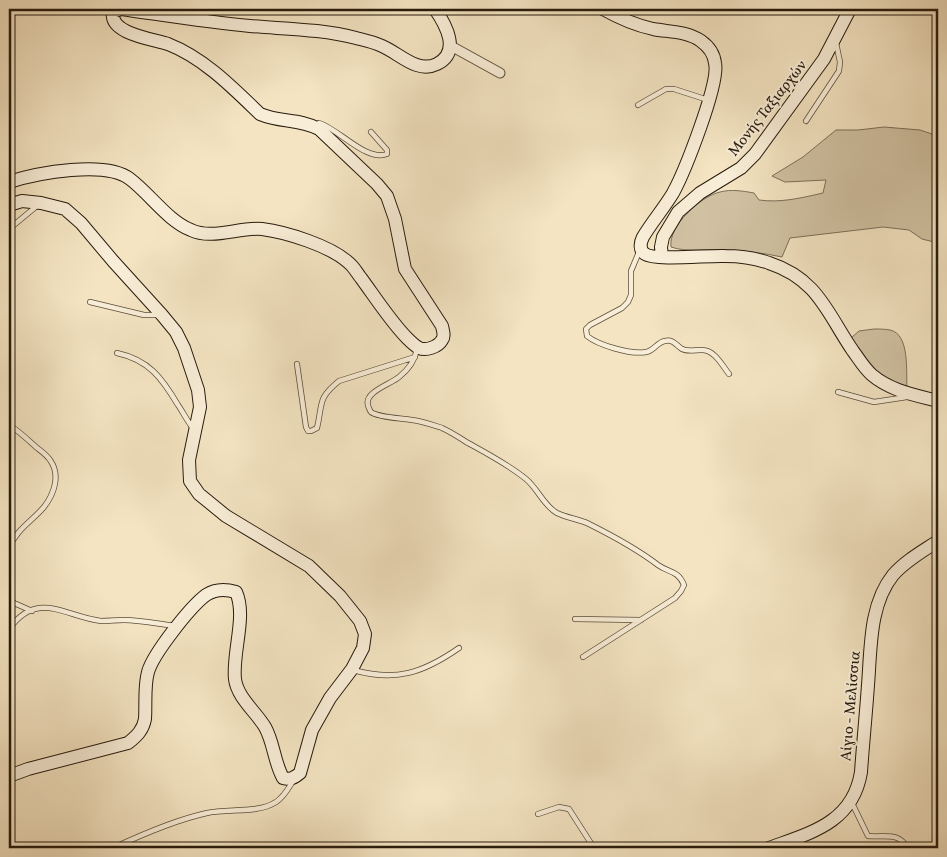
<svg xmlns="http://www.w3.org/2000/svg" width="947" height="857" font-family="Vollkorn,serif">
<rect width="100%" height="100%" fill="#f4e4c2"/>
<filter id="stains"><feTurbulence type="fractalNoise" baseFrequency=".004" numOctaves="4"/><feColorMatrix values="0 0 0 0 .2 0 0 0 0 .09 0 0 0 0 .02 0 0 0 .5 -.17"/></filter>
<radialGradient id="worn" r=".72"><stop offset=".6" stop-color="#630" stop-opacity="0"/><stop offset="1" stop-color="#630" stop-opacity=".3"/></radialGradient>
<path fill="#d1c2a3" stroke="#7c6e58" d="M884,127L920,130L938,136V243L922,239L909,230L883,227L790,238L782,257C764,253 745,251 726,250C708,248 688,253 671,247C668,226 701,196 720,192C731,189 743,191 754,193L759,200C781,203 801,198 823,193L826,180L785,182L772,176L803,157L836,130H858Z
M874,329C879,329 885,329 890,330C910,334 906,372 907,388L875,373L851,338L859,331Z"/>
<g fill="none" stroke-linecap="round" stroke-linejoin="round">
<defs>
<path id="lane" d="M638,105L666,89H674L708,100
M806,121L839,71L840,62L836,43
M319,123C339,129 366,162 387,154V150L371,132
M9,229L38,205
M639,252L631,271V295L628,302L622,308L590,325L586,329L587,336C598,345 631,355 646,352C654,351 657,342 665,341C673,339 676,345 682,349C688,352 695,350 701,350C714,349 722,365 729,374
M90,302L144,315H160
M417,349C415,360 408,370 399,377C391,384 364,392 368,405C368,406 370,411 371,412C379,418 402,418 412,420C422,421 433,425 442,428C451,432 460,438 468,443C488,454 509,465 526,479C538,489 544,506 557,513C567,518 579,519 589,524C613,536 637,549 658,565C669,573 678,570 684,585L681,591L675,598L583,657
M117,353C149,360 162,378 178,405C183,412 187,421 193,428
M297,364L306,427L308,431H311L317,428C323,403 317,399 339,381L415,357
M838,392L874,402L907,397
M9,425C19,431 27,439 36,447C41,451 47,455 50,460C61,475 54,494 44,507C32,521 16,530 9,548
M9,597L14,603L32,611
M575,619L641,620
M9,629C38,589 65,617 101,621C109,621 116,620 124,620C141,620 158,624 175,626
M353,670C396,682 423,673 459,648
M852,803L868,836C883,838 899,831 907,848
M538,814L559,807L569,809L594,848
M107,848H113C143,834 175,820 207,813C229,808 257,814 276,802C284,797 288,789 293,781"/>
<path id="street" d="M451,46L500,73"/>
<path id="secondary" d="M603,9C619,18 635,25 653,29C669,32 687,31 701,41C708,46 714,54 715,63C720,83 684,173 673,193C664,208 652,222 643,237C640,243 639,250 645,254C656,261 709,255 725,256C740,256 755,258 769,263C818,279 827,313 853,351C859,359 864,368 872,375C891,391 915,395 938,401
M9,182C37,173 106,160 130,179C150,194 168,221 191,230C212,240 239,227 262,229C286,232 331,246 349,263C354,267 357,273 361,278C375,297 391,322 407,338C410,341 415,346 419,348C426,351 438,347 442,340C445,336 443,331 442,326L405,269L395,219L387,196L377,184L319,129C298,118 281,123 260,114C233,88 204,58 168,44C153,39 109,34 113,12L121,9C164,15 207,22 250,26C285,29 322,29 356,38C364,40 374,42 382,46C399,53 417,74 437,64C461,52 446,25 435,9
M9,205L22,201L41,203L65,209L81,223L113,261L162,315L176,332L184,348L198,390L200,407L189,460L190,481L199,494L226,516L309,566L340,596L360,621L365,634L363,648L352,669L330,698L312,730L300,773C294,778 290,780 283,778C274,762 274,743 265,727C256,712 237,697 235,679C232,653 247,616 236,592C226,589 215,589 206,595C190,607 153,654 148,672C144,686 146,704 145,719C143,730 137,736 128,743L28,769L9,776
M662,257L661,247L663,237L678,212L700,193L741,168L755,154L824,59L850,9
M769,848C810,833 853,823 861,772C863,743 866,714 868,685C871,649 869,605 893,575C905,561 923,551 938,541"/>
</defs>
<use href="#lane" stroke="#5a4d3a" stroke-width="6"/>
<use href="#street" stroke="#5a4d3a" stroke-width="11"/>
<use href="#secondary" stroke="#271b0d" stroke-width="14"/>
<use href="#lane" stroke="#f8edd7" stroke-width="4.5"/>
<use href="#street" stroke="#f8edd7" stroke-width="9"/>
<use href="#secondary" stroke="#f8edd7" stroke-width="12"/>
</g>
<g text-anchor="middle" stroke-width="4" stroke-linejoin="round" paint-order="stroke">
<g font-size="15" fill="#271b0d" stroke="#f8edd7">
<text transform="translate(767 108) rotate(-52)" y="5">Μονής Ταξιαρχών</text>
<text transform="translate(850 706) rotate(-85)" y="5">Αίγιο - Μελίσσια</text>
</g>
</g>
<rect width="947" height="857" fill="none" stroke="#f4e4c2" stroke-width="30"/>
<rect x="10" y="10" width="927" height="837" fill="none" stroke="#271b0d" stroke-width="2.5"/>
<rect x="15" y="15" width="917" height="827" fill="none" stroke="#271b0d"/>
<rect width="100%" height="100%" filter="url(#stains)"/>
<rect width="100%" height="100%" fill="url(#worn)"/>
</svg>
